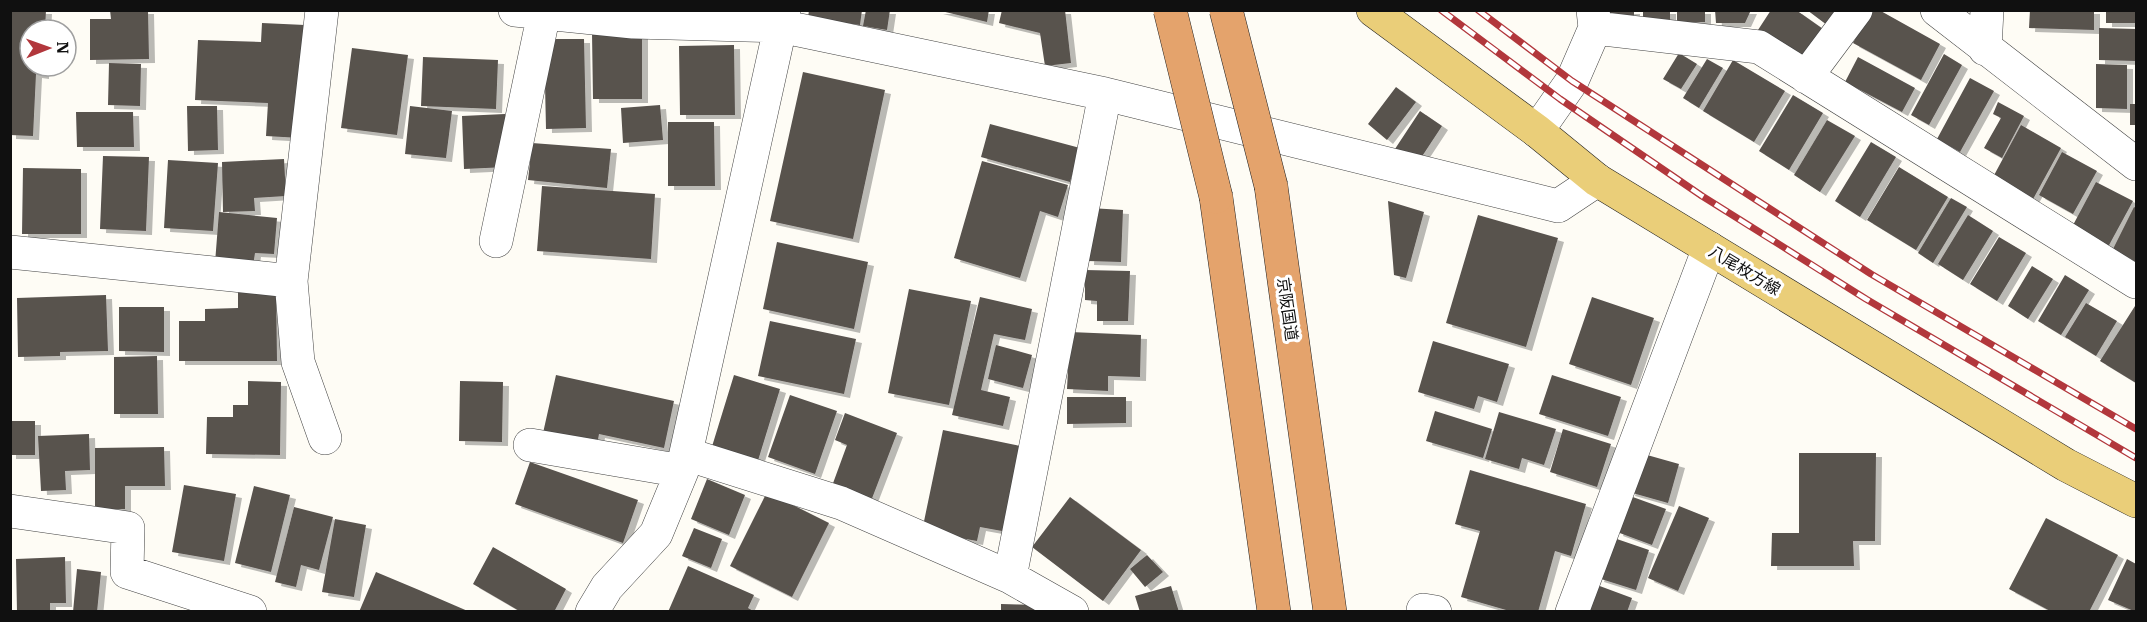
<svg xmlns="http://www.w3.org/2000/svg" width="2147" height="622" font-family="'IBM Plex Serif','Noto Sans JP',serif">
<defs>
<filter id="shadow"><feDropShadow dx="6" dy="4" stdDeviation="0" flood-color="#0004"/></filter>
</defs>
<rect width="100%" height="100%" fill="#fefcf5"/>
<path fill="#58524e" filter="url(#shadow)" d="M10,10H46L45,30H30V66H43V75L36,74L33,136L10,135Z
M110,10H148L149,59L90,60V19H111Z
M809,10H862L860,25L808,18Z
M866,10H890L887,30L863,26Z
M937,10H989L987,22Z
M1002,10H1065L1071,63L1045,66L1040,33L999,23Z
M1607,10H1634V22H1608Z
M1643,10H1670V20H1643Z
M1677,10H1705V22L1677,23Z
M1715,10H1751L1745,23H1716Z
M1771,10H1796L1823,29L1801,61L1758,30Z
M1807,10H1844L1831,28Z
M1871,10H1879L1940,44L1921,80L1853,43Z
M2030,10H2094V30L2029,28Z
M2106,10H2136V23H2106Z
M262,23L305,25L300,138L266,136L268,103L195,100L198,40L261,42Z
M2099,28L2136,29V61L2099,60Z
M592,33H642V99H593Z
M544,39H584L586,128L546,129Z
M734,45L735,115H680L679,46Z
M352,48L408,55L397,135L341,128Z
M1679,53L1697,64L1681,89L1663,79Z
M1944,54L1962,65L1929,125L1911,115Z
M423,57L498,60L496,109L421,106Z
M1858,57L1915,88L1902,112L1845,82Z
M1707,59L1723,68L1699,108L1683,98Z
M1733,60L1785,91L1754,142L1703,111Z
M109,63L141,64L140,106L108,105Z
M2096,64L2127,65V109L2096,108Z
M803,72L885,90L853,239L770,221Z
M1970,78L1994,91L1960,152L1937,139Z
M1396,87L1416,102L1387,140L1368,124Z
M1793,95L1823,113L1789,170L1759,151Z
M1998,102L2024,116L2002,158L1984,148L2001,118L1993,114Z
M2130,104H2136V125H2130Z
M660,105L663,140L623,143L621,108Z
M187,106H217L218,150L188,151Z
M410,106L452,111L446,158L405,154Z
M1420,111L1442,126L1415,167L1393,152Z
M76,112H133L134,147H77Z
M505,114L507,167L464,169L462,116Z
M1827,120L1855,136L1820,192L1794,175Z
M668,122H714L715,186H668Z
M990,124L1080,148L1070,182L981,157Z
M2021,125L2061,148L2032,201L1992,179Z
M1871,142L1896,157L1860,217L1835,201Z
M532,143L611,149L607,188L528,180Z
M2062,152L2097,171L2073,214L2039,195Z
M103,156L149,157L146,231L100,229Z
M284,159L286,196L254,198L255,211L223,212L222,162Z
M168,160L218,163L213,231L164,228Z
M982,161L1068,185L1058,217L1040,211L1020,278L954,258Z
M1899,167L1948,197L1916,250L1867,220Z
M23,168L81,169V234H22Z
M2096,182L2133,201L2108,247L2072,227Z
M542,186L655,194L651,259L537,251Z
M1951,198L1967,207L1933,263L1918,253Z
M1388,201L1424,212L1406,278L1394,275Z
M2134,207L2136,208V262L2113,249Z
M1090,208L1123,210L1121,262L1088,261Z
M219,212L277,218L274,254L255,253L253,266L215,263Z
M1478,215L1558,238L1526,347L1446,323Z
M1968,215L1993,231L1963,280L1938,264Z
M1999,237L2026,253L1997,301L1970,284Z
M777,242L868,262L854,329L763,309Z
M2032,266L2053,279L2028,319L2008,306Z
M1085,270L1130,271L1128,321H1097V301L1085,300Z
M2065,275L2089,290L2061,335L2038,321Z
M276,286L277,361H179V321H205V309L238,308V287Z
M909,289L971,301L949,405L888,393Z
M106,295L108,351L60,352V356L18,357L17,298Z
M980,297L1032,309L1025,340L994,334L981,390L1010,397L1003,426L952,415Z
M1592,297L1654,318L1631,385L1569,364Z
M2086,303L2117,321L2096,356L2065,337Z
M2135,306L2136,307V383L2100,361Z
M119,307H164V352L119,351Z
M770,321L856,339L844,394L758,376Z
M1070,332L1141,335L1140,377L1108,376V391L1067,389Z
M1433,341L1509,364L1497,402L1478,396L1474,409L1418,392Z
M996,345L1032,355L1023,388L988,379Z
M157,356L158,414H114V357Z
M556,375L674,401L664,448L599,434L597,445L543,433Z
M734,375L780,389L756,467L710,453Z
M1552,375L1621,397L1608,436L1539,414Z
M248,381L281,382L280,455L206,454L207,417H233V405H248Z
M460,381L503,382L502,442L459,441Z
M790,395L837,411L815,474L768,457Z
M1067,397H1126V423L1067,424Z
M1435,411L1492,429L1483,458L1426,441Z
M1499,412L1556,429L1544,465L1522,458L1519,469L1485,459Z
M845,413L897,433L871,501L832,486L847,445L835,440Z
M10,421H35V455H10Z
M1563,429L1611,444L1597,487L1550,472Z
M943,430L1030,448L1013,533L980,527L977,541L922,531Z
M89,434L90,470L65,471L66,490L41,491L38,436Z
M164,447L165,486H125V509H95V448Z
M1640,453L1679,464L1668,503L1629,492Z
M1799,453H1876L1875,541H1853L1854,566H1771L1772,533H1799Z
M530,462L638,500L623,543L515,504Z
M1470,470L1586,504L1571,556L1555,551L1538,612H1513L1461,597L1480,531L1455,524Z
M707,479L745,495L729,535L691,519Z
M184,485L236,494L224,561L172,552Z
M254,486L290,495L271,572L235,563Z
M767,492L829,523L792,597L730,566Z
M1630,496L1666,509L1652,545L1617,532Z
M1070,497L1141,550L1103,601L1032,547Z
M1679,506L1709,518L1678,591L1648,578Z
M294,507L333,517L319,570L301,565L296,587L275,582Z
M2046,518L2118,555L2089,612H2052L2009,589Z
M335,519L366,525L354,597L322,592Z
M694,528L722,539L711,568L682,556Z
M1611,537L1649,550L1636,590L1598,578Z
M493,547L566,589L554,612H521L473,584Z
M1147,555L1163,572L1145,587L1130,569Z
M65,557L66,603H50V612H17L16,559Z
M2127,559L2136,564V612L2108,600Z
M688,566L754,595L748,608L755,612H668Z
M77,569L101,572L97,612H73Z
M376,572L419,590L470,612H359Z
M1597,585L1632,598L1627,612H1587Z
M1171,586L1179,612H1140L1135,596Z
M1001,604L1040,605V612H1001Z"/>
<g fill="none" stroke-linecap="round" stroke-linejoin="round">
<defs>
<path id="minor" d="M322,10L291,281L298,362L325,438
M515,10L633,22L780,26L1105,94L1558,206L1597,180
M1937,10L2136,164
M1595,28L1759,47L2136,282
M1985,49L1987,10
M1806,77L1856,10
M1537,131L1572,81L1595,28L1593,10
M496,241L544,13
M10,252L291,281
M530,445L682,471
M686,454L841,503L1010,577L1072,612
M10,511L128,528L127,572L250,612
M1010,577L1105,94
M1423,610L1435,612
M592,612L607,587L656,534L682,471L784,10
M1572,612L1709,248"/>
<path id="major" d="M1373,10L1537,131L1597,180L2066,465L2136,501"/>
<path id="highway" d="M1271,186L1330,612
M1216,197L1274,612"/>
</defs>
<use href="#minor" stroke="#434343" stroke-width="34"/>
<use href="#major" stroke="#212121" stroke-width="34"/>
<use href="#highway" stroke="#212121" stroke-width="34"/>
<use href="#minor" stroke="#fff" stroke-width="33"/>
<use href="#major" stroke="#eace79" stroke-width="33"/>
<use href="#highway" stroke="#e4a36c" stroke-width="33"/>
<defs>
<path id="rail" d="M1441,10L1560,99L1702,196L1866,299L2136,458
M1478,10L1572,81L1871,274L2136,429"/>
</defs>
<use href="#rail" stroke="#b2373c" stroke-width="7"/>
<use href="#rail" stroke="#fff" stroke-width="4.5" stroke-dasharray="14" stroke-linecap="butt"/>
<defs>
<path id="highway-bridge" d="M1170,10L1216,197
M1226,10L1271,186"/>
</defs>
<use href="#highway-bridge" stroke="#212121" stroke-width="34" stroke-linecap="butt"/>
<use href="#highway-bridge" stroke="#e4a36c" stroke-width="33"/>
</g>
<g text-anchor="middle" stroke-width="6" stroke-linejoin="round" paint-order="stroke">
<g font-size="16" fill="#101010" stroke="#fff">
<text transform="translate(1745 270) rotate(31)" y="6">八尾枚方線</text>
<text transform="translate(1288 309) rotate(82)" y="6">京阪国道</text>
</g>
</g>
<rect width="2147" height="622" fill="none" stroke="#101010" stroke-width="24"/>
<g transform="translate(48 48) rotate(89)"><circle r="28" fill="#ffffff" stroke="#9f9f9f" stroke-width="1.5"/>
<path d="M0-4.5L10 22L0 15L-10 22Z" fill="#b2373c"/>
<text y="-9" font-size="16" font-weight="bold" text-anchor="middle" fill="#101010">N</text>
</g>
</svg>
